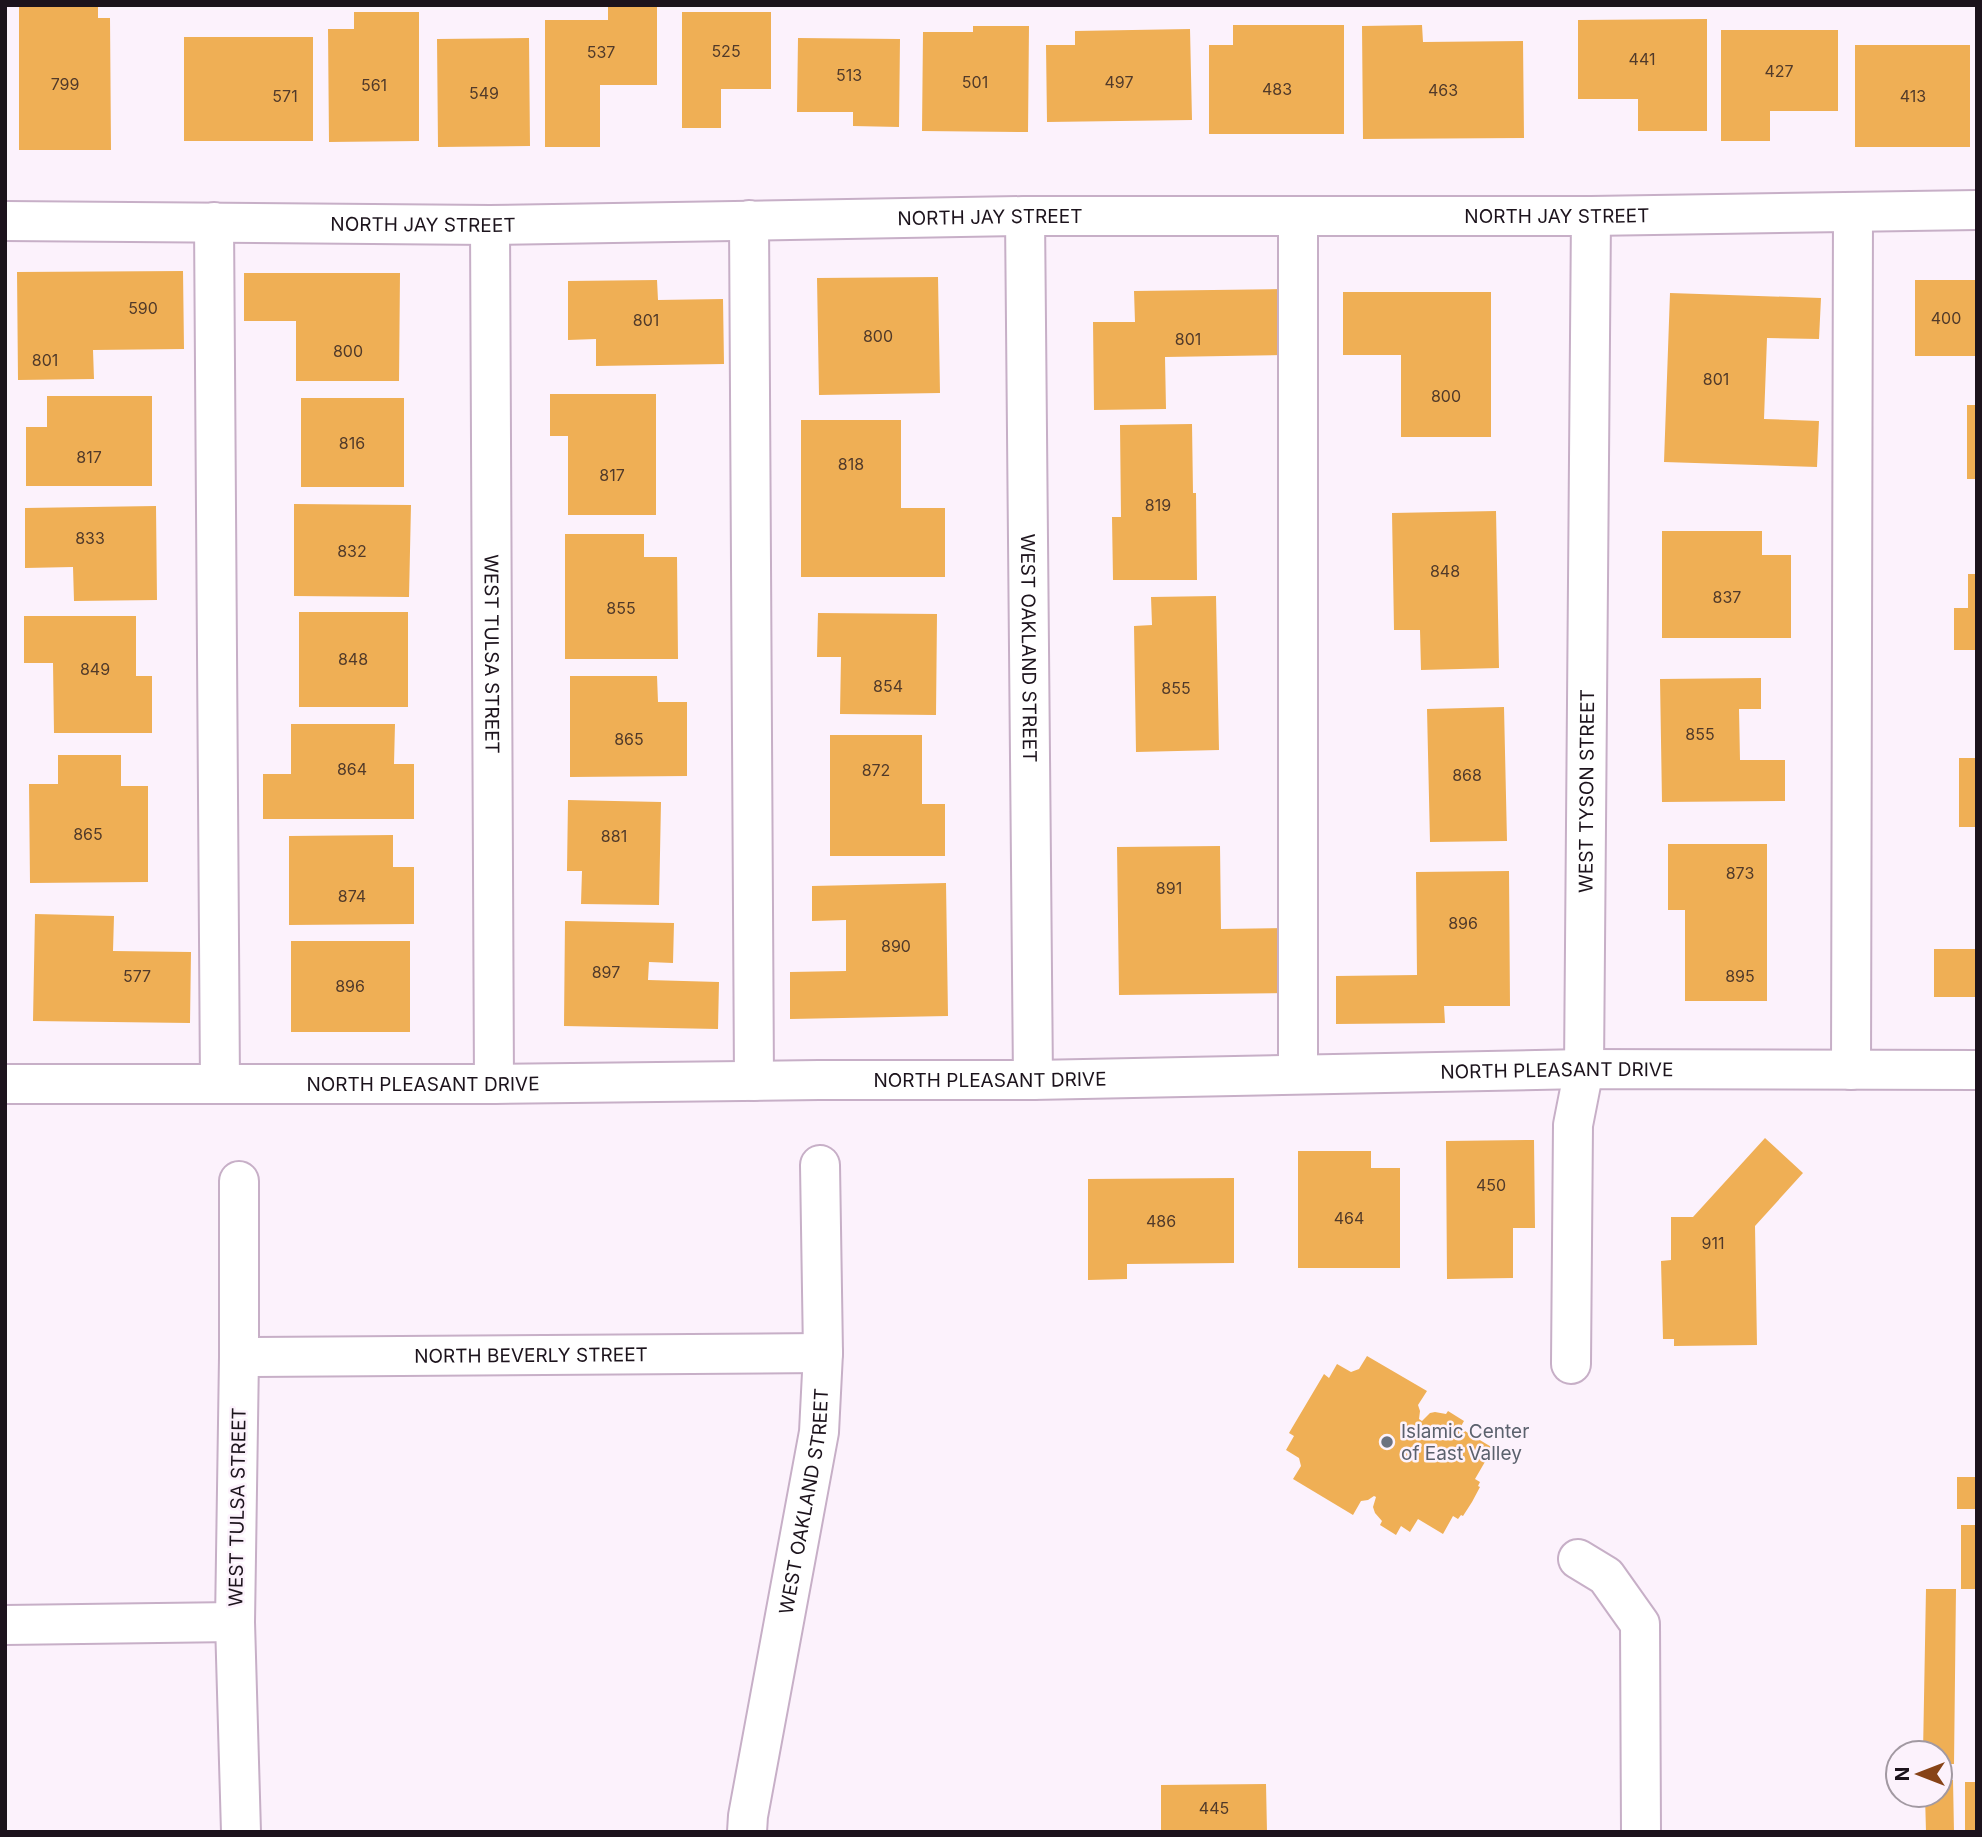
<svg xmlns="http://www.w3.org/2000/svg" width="1982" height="1837" font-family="Inter,sans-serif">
<rect width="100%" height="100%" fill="#fcf2fc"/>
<path fill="#efaf55" d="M19,5H98V18H110L111,150H19Z
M608,5H657V85H600V147H545V20H608Z
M354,12H419V141L329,142L328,29H354Z
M682,12H771V89H721V128H682Z
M1707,19V131H1638V99H1578V20Z
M1233,25H1344V134H1209V45H1233Z
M1422,25L1423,42L1523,41L1524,138L1363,139L1362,26Z
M973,26H1029L1028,132L922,131L923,32H973Z
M1190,29L1192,120L1047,122L1046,45H1075V31Z
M1721,30H1838V111H1770V141H1721Z
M184,37H313V141H184Z
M529,38L530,146L438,147L437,39Z
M798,38L900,39L899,127L853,126V112H797Z
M1855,45H1970V147H1855Z
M183,271L184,349L93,350L94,379L18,380L17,272Z
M244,273H400L399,381H296V321H244Z
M938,277L940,393L819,395L817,278Z
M657,280L658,300L723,299L724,364L596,366V339L568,340V281Z
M1915,280H1977V356H1915Z
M1282,289L1283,355L1165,357L1166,409L1094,410L1093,322H1135L1134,291Z
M1343,292H1491V437H1401V355H1343Z
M1670,293L1821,298L1819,339L1767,338L1764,419L1819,421L1817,467L1664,462Z
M550,394H656V515H568V436H550Z
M47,396H152V486H26V427H47Z
M301,398H404V487H301Z
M1967,405H1977V479H1967Z
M801,420H901V508H945V577H801Z
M1192,424L1193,493H1196L1197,580H1113L1112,517H1121L1120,425Z
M294,504L411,505L409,597L294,596Z
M156,506L157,600L74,601L73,567L25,568V508Z
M1496,511L1499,668L1421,670L1420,630H1394L1392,513Z
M1662,531H1762V555H1791V638H1662Z
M565,534H644V557H677L678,659H565Z
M1968,574H1977V650H1954V608H1968Z
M1216,596L1219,750L1136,752L1134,626L1152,625L1151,597Z
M299,612H408V707H299Z
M818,613L937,614L936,715L840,714L841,657H817Z
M24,616H136V676H152V733H54L53,663H24Z
M570,676H657L658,702H687V776L570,777Z
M1761,678V709H1739L1740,760H1785V801L1662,802L1660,679Z
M1504,707L1507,841L1430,842L1427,709Z
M291,724H395L394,764H414V819H263V774H291Z
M830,735H922V804H945V856H830Z
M58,755H121V786H148V882L30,883L29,784H58Z
M1959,758H1977V827H1959Z
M568,800L661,802L659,905L581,904L582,871H567Z
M393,835V867H414V924L289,925V836Z
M1668,844H1767V1001H1685V910H1668Z
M1220,846L1221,929L1287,928L1288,993L1119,995L1117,847Z
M1509,871L1510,1006H1444L1445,1023L1336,1024V976L1417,975L1416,872Z
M946,883L948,1016L790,1019V972L846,971V920L812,921V886Z
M35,914L114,916L113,951L191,952L190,1023L33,1021Z
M565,921L674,923L673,963L649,962L648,980L719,982L718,1029L564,1026Z
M291,941H410V1032H291Z
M1934,949H1977V997H1934Z
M1765,1138L1803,1173L1755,1226L1757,1345L1674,1346V1339H1663L1661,1261L1671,1260V1217H1693Z
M1534,1140L1535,1228H1513V1278L1447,1279L1446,1141Z
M1298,1151H1371V1168H1400V1268H1298Z
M1234,1178V1263L1127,1264V1279L1088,1280V1179Z
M1367,1356L1427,1391L1418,1405L1420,1411L1419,1419L1422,1421L1430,1413L1435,1412L1446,1414L1448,1411L1464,1421L1460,1428L1493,1448L1475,1479L1480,1482L1478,1486L1480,1487L1472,1502L1463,1516L1461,1515L1458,1519L1453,1516L1443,1534L1418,1519L1410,1532L1401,1526L1396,1535L1380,1525L1382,1521L1375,1513L1373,1507L1376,1497L1374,1496L1368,1500L1361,1501L1353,1515L1293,1479L1301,1466L1299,1458L1286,1450L1294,1436L1289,1433L1324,1374L1329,1378L1337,1364L1351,1372L1359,1369Z
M1957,1477H1977V1509H1957Z
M1961,1525H1977V1589H1961Z
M1926,1589H1956L1954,1764H1940V1753H1923Z
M1940,1780H1953L1954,1832H1926L1925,1795H1940Z
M1965,1782H1977V1832H1965Z
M1266,1784L1267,1832H1161V1785Z"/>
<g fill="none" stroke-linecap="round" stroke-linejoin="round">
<defs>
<g id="minor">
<path id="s1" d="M1025,216L1033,1080"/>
<path d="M1298,216V1074"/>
<path d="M749,220L754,1081"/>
<path id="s2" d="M5,221L490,225L1025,216H1591L1977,210"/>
<path d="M214,222L220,1084"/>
<path id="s3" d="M490,225L494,1084"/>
<path d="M1851,1070L1853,212"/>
<path id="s4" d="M5,1084H494L819,1080H1033L1584,1069L1977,1070"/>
<path d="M239,1181V1357L235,1622L241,1832"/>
<path id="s5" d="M239,1357L823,1353"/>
<path id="s6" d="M1571,1364L1573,1125L1584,1069L1591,216"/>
<path d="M1578,1559L1606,1576L1640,1624L1641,1832"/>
<path d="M5,1625L235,1622"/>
<path id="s7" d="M747,1832L748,1816L819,1432L823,1353L820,1165"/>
</g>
</defs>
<use href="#minor" stroke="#c7afc7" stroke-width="42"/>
<use href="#minor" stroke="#fff" stroke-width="38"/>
</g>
<circle fill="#6b7280" stroke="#fcf2fc" stroke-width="2.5" cx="1387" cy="1442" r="7"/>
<g text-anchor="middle" stroke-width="5" stroke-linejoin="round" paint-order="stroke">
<g font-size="16" fill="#513a2a">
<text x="726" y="57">525</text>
<text x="601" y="58">537</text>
<text x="1642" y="65">441</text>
<text x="1779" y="77">427</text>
<text x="849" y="81">513</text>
<text x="975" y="88">501</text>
<text x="1119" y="88">497</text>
<text x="65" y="90">799</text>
<text x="374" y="91">561</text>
<text x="1277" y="95">483</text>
<text x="1443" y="96">463</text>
<text x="484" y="99">549</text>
<text x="285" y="102">571</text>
<text x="1913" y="102">413</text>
<text x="143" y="314">590</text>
<text x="1946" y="324">400</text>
<text x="646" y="326">801</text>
<text x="878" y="342">800</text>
<text x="1188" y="345">801</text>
<text x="348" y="357">800</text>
<text x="45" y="366">801</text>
<text x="1716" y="385">801</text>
<text x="1446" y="402">800</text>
<text x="352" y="449">816</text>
<text x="89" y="463">817</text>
<text x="851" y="470">818</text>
<text x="612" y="481">817</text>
<text x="1158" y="511">819</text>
<text x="90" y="544">833</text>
<text x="352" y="557">832</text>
<text x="1445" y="577">848</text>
<text x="1727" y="603">837</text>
<text x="621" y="614">855</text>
<text x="353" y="665">848</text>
<text x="95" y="675">849</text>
<text x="888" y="692">854</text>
<text x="1176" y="694">855</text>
<text x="1700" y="740">855</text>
<text x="629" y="745">865</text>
<text x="352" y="775">864</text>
<text x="876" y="776">872</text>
<text x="1467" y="781">868</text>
<text x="88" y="840">865</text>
<text x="614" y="842">881</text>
<text x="1740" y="879">873</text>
<text x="1169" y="894">891</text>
<text x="352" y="902">874</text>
<text x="1463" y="929">896</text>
<text x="896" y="952">890</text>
<text x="606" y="978">897</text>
<text x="137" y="982">577</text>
<text x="1740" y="982">895</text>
<text x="350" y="992">896</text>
<text x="1491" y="1191">450</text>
<text x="1349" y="1224">464</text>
<text x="1161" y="1227">486</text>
<text x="1713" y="1249">911</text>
<text x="1214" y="1814">445</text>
</g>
<g font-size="19" fill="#1c131c" stroke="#fcf2fc">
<text dy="7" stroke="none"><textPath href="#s2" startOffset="1552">NORTH JAY STREET</textPath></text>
<text dy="7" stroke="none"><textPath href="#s2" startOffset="985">NORTH JAY STREET</textPath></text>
<text dy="7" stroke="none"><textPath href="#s2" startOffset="418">NORTH JAY STREET</textPath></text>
<text dy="7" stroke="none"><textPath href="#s1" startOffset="432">WEST OAKLAND STREET</textPath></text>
<text dy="7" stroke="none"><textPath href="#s3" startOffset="429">WEST TULSA STREET</textPath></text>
<text dy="7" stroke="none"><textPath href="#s6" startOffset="574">WEST TYSON STREET</textPath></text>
<text dy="7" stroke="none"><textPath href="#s4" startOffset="1552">NORTH PLEASANT DRIVE</textPath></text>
<text dy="7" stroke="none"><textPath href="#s4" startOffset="985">NORTH PLEASANT DRIVE</textPath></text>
<text dy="7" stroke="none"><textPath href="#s4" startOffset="418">NORTH PLEASANT DRIVE</textPath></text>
<text dy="7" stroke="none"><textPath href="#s5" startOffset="292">NORTH BEVERLY STREET</textPath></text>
<text dy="7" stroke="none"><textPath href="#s7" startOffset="336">WEST OAKLAND STREET</textPath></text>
<text transform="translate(237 1507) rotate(-89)" y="7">WEST TULSA STREET</text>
</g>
<g font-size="19" fill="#5b616d" stroke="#fcf2fc" text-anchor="start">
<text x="1401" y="1438">Islamic Center<tspan x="1401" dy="22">of East Valley</tspan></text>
</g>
</g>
<rect width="1982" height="1837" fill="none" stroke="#1c131c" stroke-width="14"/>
<g transform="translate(1919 1774) rotate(270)"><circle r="33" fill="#fcf2fc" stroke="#a299a2" stroke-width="2"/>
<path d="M0-5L12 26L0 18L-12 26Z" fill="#874317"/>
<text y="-10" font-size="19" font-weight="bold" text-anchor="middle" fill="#1c131c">N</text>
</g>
</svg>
